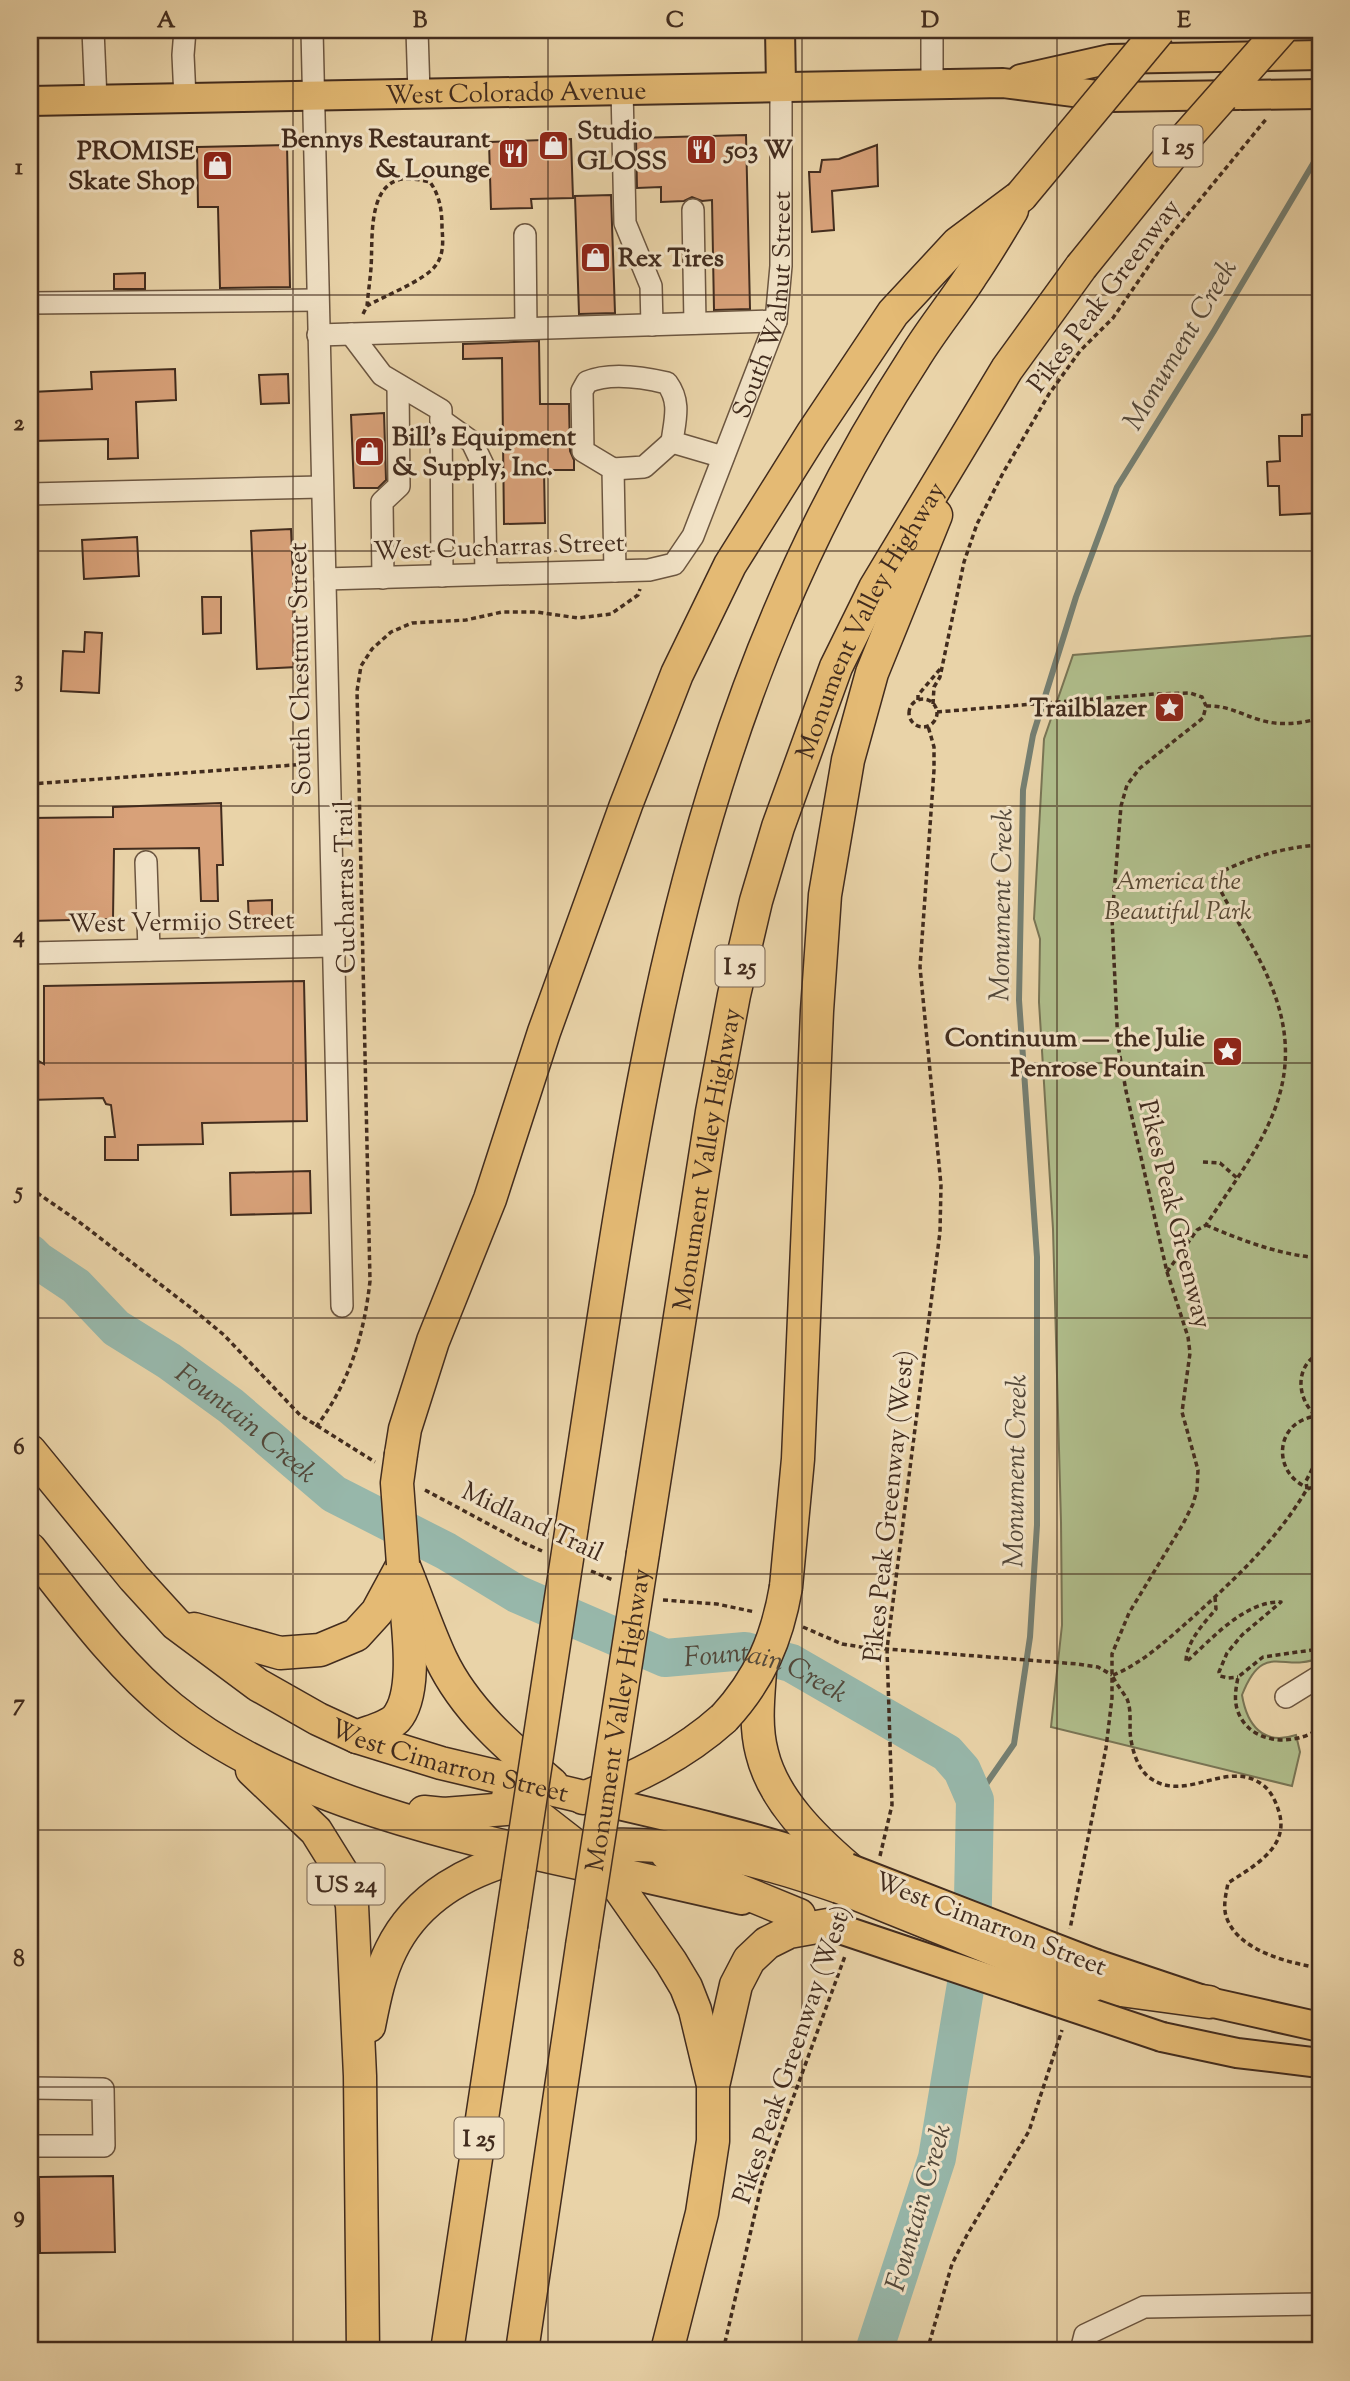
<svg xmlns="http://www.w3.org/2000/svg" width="1350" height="2381" font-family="'Sorts Mill Goudy',serif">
<rect width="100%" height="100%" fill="#e9d3a8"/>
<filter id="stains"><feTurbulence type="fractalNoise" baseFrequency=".00286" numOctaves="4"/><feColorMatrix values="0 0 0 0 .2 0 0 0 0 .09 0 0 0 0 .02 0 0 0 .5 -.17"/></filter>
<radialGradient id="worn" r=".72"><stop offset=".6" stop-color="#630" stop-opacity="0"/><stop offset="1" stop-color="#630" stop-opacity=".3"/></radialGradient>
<path fill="#b0be8c" stroke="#797555" stroke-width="2" d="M1320,635V1657C1285,1675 1264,1638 1242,1695C1247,1725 1263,1746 1296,1735L1300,1752L1292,1786L1051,1727L1062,1625L1061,1522L1053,1229L1039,1002L1040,939L1034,919L1044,739L1073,655Z"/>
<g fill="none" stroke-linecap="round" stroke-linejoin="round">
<path stroke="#757f72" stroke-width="6" d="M975,1800L1014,1744L1030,1637L1037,1525V1257L1019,1000L1023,790L1033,735L1076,597L1117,487L1214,331L1320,152"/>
<path stroke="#97b7aa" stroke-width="38" id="s1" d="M30,1253L37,1260L76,1286L116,1328L169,1361L231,1406L334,1494L446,1551L517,1594L665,1658L745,1651L791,1663L947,1753L962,1770L975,1800L972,1948L937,2158L874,2351"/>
</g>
<path fill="#d8a179" stroke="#422c1e" stroke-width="2" d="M746,135L750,309L714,310L712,200L702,201L692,197L684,201L661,202V187L637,188L636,138Z
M571,139L573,198L531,199L532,208L491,209L489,142Z
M287,145L290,287L220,288L218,207H198L197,147Z
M877,145L878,186L832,191L834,230L812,232L809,172H820L822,160L839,159Z
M611,195L615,313L579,314L575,196Z
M145,273V289H114V274Z
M539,341L540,404H569L570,451L574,460V470H544L545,523L504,524L502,358L463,359V344Z
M175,369L176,400L136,402L138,458L108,459V439L34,441L32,392L92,389L91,372Z
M288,374L289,403L261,404L259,375Z
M384,413L386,480L378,488H354L351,415Z
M1320,414V513L1280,515L1279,486H1268L1267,462L1280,461L1279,436H1302V415Z
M291,529L297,667L257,669L251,531Z
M137,537L139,576L84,579L82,540Z
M202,597H221V633L203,634Z
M85,632L102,633L99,693L61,691L63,651L84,652Z
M221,803L223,865H217L218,901H201L199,848L114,849L113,919L30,921V818L113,817V807Z
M272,900V924L249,925L248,901Z
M304,981L307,1121L202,1123L203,1144L138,1145V1160H105V1137H115L111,1105L106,1104L103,1098L30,1100V1056L44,1064V986Z
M310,1171L311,1213L231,1215L230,1173Z
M113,2176L115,2252L40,2253L39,2177Z"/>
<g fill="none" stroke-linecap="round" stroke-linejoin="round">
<defs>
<g id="minor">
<path d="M93,30L96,100"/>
<path d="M312,30L342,1306"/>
<path d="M417,30L419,93"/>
<path d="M932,83V30"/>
<path d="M622,89L625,223L651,286L652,325"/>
<path d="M185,98L183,55L185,30"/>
<path d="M693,210L695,323"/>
<path d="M525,235L526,328"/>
<path d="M30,303L317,300"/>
<path d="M351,334L382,375L441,410L442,576"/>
<path d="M318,335L776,321"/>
<path d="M441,420L472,442L484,467L486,574"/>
<path d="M613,469L644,467L672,442"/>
<path d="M30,494L321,487"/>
<path d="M615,571L613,469L583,451L582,391L587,382C610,372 642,377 667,383C681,402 675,419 672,442L723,457"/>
<path d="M383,578L382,502L399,486L398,386"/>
<path id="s2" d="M325,579L649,570L674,564L693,536L776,321L781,266V85"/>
<path d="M146,862L149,950"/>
<path d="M30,953L333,946"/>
<path d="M1286,1697L1320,1676"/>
<path d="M30,2088L103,2089L104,2146H30"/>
<path d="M1081,2351L1085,2335L1144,2307L1320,2304"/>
</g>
<g id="major">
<path d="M780,30L781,85"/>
<path d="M1021,79L1110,59L1320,55"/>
<path id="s3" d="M30,101L1003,83L1112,97L1238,95"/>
<path d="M584,1797C672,1817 760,1837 845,1867"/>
<path d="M601,1868L742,1900"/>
<path d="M1096,1964L1209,2002L1320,2027"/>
<path d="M1162,2037L1237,2053L1320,2063"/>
</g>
<g id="highway">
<path id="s4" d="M30,1451L134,1578L176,1624L258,1685L318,1719L357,1737L441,1763L584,1797"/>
<path d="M401,1454L405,1429L433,1341L490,1199L544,1032L626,805L677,674L730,565L812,434L893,313L958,243L1021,196"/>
<path d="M572,1526C620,1219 656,901 779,613C816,525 863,437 915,357C932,329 953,304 971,276C986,254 999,232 1012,210"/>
<path d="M30,1549C74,1604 116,1663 171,1708C282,1799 462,1838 601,1868"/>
<path id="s5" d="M643,1553L712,1112L734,995L756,901L778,827L836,667L875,588L1007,369L1081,267"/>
<path d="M403,1564C416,1595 427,1629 441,1659C465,1710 510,1748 552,1784"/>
<path d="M786,1587L798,1459L817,1011L825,895L848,760L872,673L936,515"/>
<path d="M194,1629L280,1653L320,1650L356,1635L377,1612L403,1564"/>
<path d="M760,1672C758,1699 755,1727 762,1753C773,1799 813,1838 848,1868"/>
<path d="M357,1737C368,1732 388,1727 396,1719C419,1693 407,1624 405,1591"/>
<path d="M252,1770L316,1831L344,1876L352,1905L360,2076L363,2351"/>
<path d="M508,1797L527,1808L590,1857L615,1882L671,1962L686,1987L695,2010L712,2081"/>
<path d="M583,1798C635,1778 683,1755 724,1718"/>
<path d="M424,1812L444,1814L532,1807"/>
<path d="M667,1854L738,1890L799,1915"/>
<path d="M1091,1986L1209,2002"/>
<path d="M369,2026C374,2001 379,1974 391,1950C443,1843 603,1835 705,1851C751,1858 795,1872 839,1887"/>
<path d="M447,2351L511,1926"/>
<path d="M522,2351L582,1946"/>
<path d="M667,2351L702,2213L713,2141V2086L736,1985L749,1960L767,1943L789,1932L828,1925"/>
</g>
</defs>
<use href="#minor" stroke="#6c5640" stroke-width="24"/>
<use href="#major" stroke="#422c1e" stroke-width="32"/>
<use href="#highway" stroke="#422c1e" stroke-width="35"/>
<path stroke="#422c1e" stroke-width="3.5" stroke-dasharray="5 3.5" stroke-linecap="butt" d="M363,314L367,306C384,296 426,280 436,265C444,254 443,241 442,228C442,211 440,196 430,182C421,180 408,177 398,180C367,189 373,244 371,268C370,281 368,294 367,306
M909 713a14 14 0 1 1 28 0a14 14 0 1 1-28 0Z
M918,700V695L941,668
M933,704L934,687L940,677L964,562L977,524L1003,473L1049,394L1080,351L1113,318L1166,241L1267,118
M1206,706C1227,705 1240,714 1260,720C1280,726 1300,724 1320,718
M937,712L1155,694L1190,693L1202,697L1206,706L1203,718L1140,768L1127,785L1121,806L1112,918L1118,1045L1126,1091L1167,1272L1188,1337L1190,1353L1182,1412L1198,1470L1197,1490L1193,1504L1183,1524L1129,1613L1112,1654V1698L1106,1748L1070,1929
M30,784L308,764
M1203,1162L1220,1163L1237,1178
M30,1188L78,1221L195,1311L224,1335L300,1415L375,1462
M1206,1225C1243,1241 1280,1255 1320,1258
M1167,1272L1197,1230L1206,1225C1258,1146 1312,1085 1271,985C1256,946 1230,914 1214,876C1246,858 1284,847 1320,845
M1315,1415C1296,1397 1295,1365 1320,1353
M1320,1416C1270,1418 1270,1484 1320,1491
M316,1427C349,1383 364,1336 370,1281L357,691L361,666L372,649L391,632L412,623L466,620L502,612H537L578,618L611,614L638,595L640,589
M1307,1489L1306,1481L1320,1454
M425,1490L524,1543L542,1551
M591,1571L613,1580
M1215,1597L1216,1609C1204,1623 1186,1642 1186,1662C1211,1640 1244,1601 1281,1602L1242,1635L1227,1653L1219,1672L1220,1676L1228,1678L1238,1677
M663,1600L717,1604L755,1612
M803,1627L842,1644L861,1647L1078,1664L1098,1667L1112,1675
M1320,1643L1312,1650L1263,1657L1238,1677C1236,1688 1234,1698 1237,1709C1248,1745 1295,1747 1320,1728
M1113,1675C1143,1663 1168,1639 1192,1618C1235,1579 1277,1540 1307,1489L1317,1486L1320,1481
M1113,1677C1117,1685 1123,1692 1127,1699C1131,1708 1130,1721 1130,1731C1131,1747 1137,1769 1150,1778C1186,1804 1227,1758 1263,1785C1271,1791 1276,1802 1279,1812C1290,1848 1252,1867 1228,1883C1226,1894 1223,1905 1226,1916C1237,1951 1289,1963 1320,1968
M880,1856L892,1805L887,1649L940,1232L941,1185L920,967L934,770V747L928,726
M723,2351L762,2183L845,1956
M927,2351L952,2264L967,2235L1029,2131L1062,2030"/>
<use href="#minor" stroke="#f1e2c6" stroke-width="21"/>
<use href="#major" stroke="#e4ba74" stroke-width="28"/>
<use href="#highway" stroke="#e4ba74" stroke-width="32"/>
<defs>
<path id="major-bridge" d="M1241,95L1320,94
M848,1868L1096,1964
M828,1925L1162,2037"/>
<g id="highway-bridge">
<path d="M1021,196L1159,30"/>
<path d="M1081,267L1182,142L1281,30"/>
<path d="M401,1454L397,1483L403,1564"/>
<path d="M724,1718C760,1679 777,1639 786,1587"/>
<path d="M839,1887L1045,1970L1091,1986"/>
<path d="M511,1926L572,1526"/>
<path id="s6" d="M582,1946L643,1553"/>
</g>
</defs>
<use href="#major-bridge" stroke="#422c1e" stroke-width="32" stroke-linecap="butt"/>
<use href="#highway-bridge" stroke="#422c1e" stroke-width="35" stroke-linecap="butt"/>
<use href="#major-bridge" stroke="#e4ba74" stroke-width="28"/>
<use href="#highway-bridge" stroke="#e4ba74" stroke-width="32"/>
</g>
<path fill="none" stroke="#422c1e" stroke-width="2" stroke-opacity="0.55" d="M293,30V2351M548,30V2351M802,30V2351M1057,30V2351M30,295H1320M30,551H1320M30,806H1320M30,1063H1320M30,1318H1320M30,1574H1320M30,1830H1320M30,2087H1320"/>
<defs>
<symbol id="shop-square" viewBox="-11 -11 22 22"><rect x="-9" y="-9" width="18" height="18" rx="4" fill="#8f2418" stroke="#f1e2c6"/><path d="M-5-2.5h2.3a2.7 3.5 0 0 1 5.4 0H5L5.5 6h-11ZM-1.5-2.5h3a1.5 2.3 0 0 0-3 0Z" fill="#fff"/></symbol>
<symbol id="restaurant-square" viewBox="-11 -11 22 22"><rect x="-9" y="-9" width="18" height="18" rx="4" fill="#8f2418" stroke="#f1e2c6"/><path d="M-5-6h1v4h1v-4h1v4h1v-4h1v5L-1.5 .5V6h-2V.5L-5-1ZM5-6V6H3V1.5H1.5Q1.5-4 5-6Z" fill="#fff"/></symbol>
<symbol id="sight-square" viewBox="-11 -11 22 22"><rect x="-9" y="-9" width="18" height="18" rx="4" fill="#8f2418" stroke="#f1e2c6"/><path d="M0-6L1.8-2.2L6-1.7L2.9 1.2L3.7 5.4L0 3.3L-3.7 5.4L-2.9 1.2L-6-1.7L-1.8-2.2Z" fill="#fff"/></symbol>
</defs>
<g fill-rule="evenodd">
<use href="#shop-square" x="536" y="128" width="35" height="35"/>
<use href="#restaurant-square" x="684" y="132" width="35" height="35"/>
<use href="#restaurant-square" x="496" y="136" width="35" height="35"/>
<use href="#shop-square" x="200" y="148" width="35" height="35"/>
<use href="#shop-square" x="578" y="240" width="35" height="35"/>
<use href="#shop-square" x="352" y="434" width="35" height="35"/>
<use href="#sight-square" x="1152" y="690" width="35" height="35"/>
<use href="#sight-square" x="1210" y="1034" width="35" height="35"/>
</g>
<g text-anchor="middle" stroke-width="6" stroke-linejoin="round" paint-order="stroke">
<g fill="#f1e2c6" stroke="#766350" stroke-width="2">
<rect x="1153.5" y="125.5" width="49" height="41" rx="5"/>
<rect x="715.5" y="945.5" width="49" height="41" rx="5"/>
<rect x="307.5" y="1863.5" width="77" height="41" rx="5"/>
<rect x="454.5" y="2117.5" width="49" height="41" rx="5"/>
</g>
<g font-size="24" font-weight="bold" fill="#422c1e">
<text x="1178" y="154">I 25</text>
<text x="740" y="974">I 25</text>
<text x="346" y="1892">US 24</text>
<text x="479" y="2146">I 25</text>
</g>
<g font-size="26" fill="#422c1e" stroke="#f1e2c6">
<text dy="9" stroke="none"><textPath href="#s3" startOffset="486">West Colorado Avenue</textPath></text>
<text transform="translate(1103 295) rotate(-53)" y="9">Pikes Peak Greenway</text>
<text dy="9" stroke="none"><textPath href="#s2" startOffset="628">South Walnut Street</textPath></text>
<text transform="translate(499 546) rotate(-2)" y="9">West Cucharras Street</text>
<text dy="9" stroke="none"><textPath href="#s5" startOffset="966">Monument Valley Highway</textPath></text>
<text transform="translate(299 669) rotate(-91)" y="9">South Chestnut Street</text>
<text transform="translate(344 887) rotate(-91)" y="9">Cucharras Trail</text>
<text transform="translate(181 921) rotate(-1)" y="9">West Vermijo Street</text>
<text dy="9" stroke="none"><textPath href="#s5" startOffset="399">Monument Valley Highway</textPath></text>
<text transform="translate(1176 1214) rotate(76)" y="9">Pikes Peak Greenway</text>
<text transform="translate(888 1506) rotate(-84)" y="9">Pikes Peak Greenway (West)</text>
<text transform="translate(533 1521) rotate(25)" y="9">Midland Trail</text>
<text dy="9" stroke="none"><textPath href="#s6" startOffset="229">Monument Valley Highway</textPath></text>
<text dy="9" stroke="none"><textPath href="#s4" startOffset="536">West Cimarron Street</textPath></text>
<text transform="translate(991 1923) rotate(21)" y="9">West Cimarron Street</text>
<text transform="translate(791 2054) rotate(-71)" y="9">Pikes Peak Greenway (West)</text>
</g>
<g font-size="26" font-weight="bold" fill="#422c1e" stroke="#f1e2c6" text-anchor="start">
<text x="577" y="139">Studio<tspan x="577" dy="30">GLOSS</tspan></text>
<text x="490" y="147" text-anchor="end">Bennys Restaurant<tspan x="490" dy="30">&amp; Lounge</tspan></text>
<text x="725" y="158">503 W</text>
<text x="195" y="159" text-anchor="end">PROMISE<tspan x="195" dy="30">Skate Shop</tspan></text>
<text x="618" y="266">Rex Tires</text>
<text x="392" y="445">Bill's Equipment<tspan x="392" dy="30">&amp; Supply, Inc.</tspan></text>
<text x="1147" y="716" text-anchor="end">Trailblazer</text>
<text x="1205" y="1046" text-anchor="end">Continuum — the Julie<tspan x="1205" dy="30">Penrose Fountain</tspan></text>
</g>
<g font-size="26" font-style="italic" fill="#584934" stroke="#f1e2c6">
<text x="1178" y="889">America the<tspan x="1178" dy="30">Beautiful Park</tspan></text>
</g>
<g font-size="28" font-style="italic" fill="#53483a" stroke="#f1e2c6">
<text transform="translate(1179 344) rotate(-59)" y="10">Monument Creek</text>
<text transform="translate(1000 905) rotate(-89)" y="10">Monument Creek</text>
<text dy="10" stroke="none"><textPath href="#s1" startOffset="276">Fountain Creek</textPath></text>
<text transform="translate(1014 1471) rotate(-89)" y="10">Monument Creek</text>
<text dy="10" stroke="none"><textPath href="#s1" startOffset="864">Fountain Creek</textPath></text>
<text transform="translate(917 2207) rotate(-74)" y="10">Fountain Creek</text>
</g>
</g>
<rect width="1350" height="2381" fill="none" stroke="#e9d3a8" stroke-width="77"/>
<rect x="38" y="38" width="1274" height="2304" fill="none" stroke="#422c1e" stroke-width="2.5"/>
<g font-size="23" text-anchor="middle" font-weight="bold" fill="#422c1e">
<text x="166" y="27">A</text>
<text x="420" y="27">B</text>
<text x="675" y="27">C</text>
<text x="930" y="27">D</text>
<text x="1184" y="27">E</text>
<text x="19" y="174">1</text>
<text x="19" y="430">2</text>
<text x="19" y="686">3</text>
<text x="19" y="942">4</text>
<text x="19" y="1198">5</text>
<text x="19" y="1454">6</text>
<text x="19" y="1710">7</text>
<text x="19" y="1966">8</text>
<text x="19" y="2222">9</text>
</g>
<rect width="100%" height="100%" filter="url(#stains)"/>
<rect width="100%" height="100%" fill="url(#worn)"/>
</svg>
